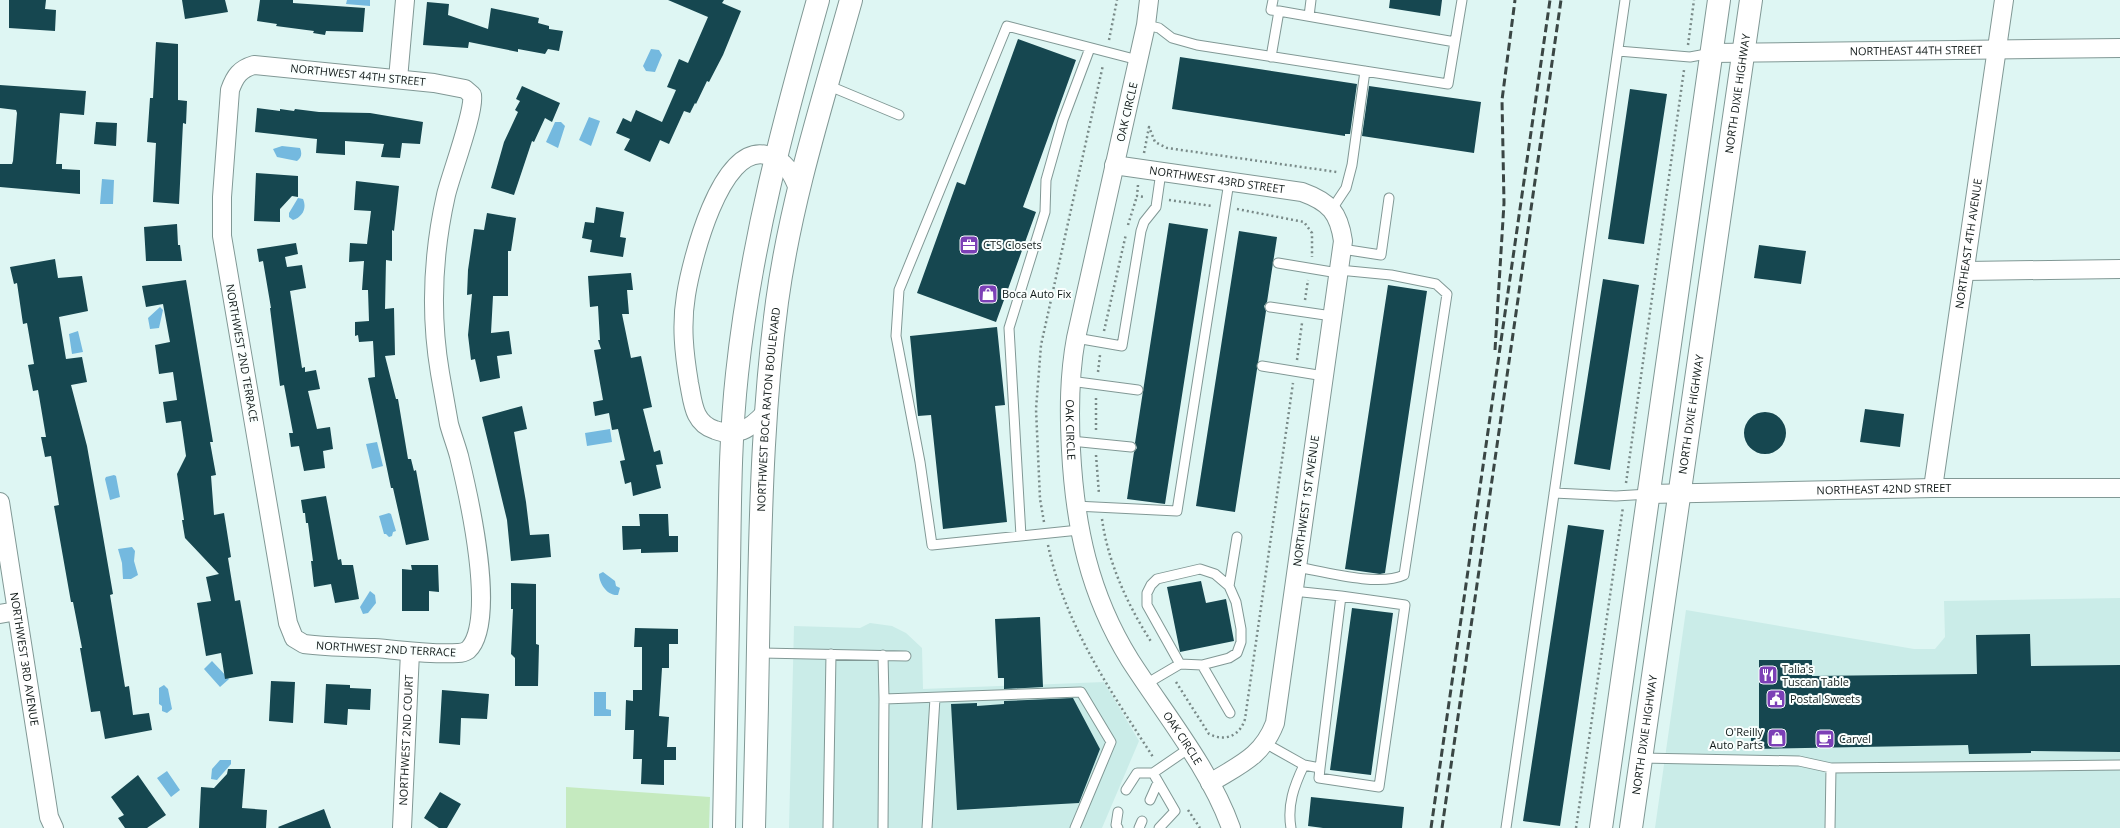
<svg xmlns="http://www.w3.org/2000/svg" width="2120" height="828" font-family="'Open Sans',sans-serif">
<rect width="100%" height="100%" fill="#def6f3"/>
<path fill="#caece8" d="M2120,598V828H1655L1686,610L1914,649H1935L1945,637L1944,601Z
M870,623L892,626L906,633L922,648L923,689L1104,682L1139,741L1102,828H789L794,626L860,628Z"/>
<path fill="#c5eabf" d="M566,787L710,797L709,828H566Z"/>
<path fill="#74b9df" d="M347,0H370V6L346,4Z
M651,49L659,50L662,55L655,72L646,71L643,66Z
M589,117L600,121L591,146L579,140Z
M555,122H561L565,126L558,148L546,142Z
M282,146L300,148C302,153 302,157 297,161L277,157L273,149Z
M102,179L114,180L113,204H100Z
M298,198L303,199C307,208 303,217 293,220L289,217V213Z
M160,307L163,310L159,328L150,329L148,318Z
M78,331L83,352L72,354L69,334Z
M610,429L612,442L587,446L585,433Z
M377,442L383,466L372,469L366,444Z
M114,475L116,476L120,497L110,500L105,479L106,477Z
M389,513L391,514L396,531L393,532L392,536L389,537L386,534H384L379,516Z
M132,547L135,551L134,561L138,575L131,579H123L122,563L118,549Z
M603,572L615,581L616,586L620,588L618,595C607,596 599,583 599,574Z
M370,591L375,595L376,603L368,613L363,614L360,607Z
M212,661L229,679L220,687L204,669Z
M164,685L168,689L172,709L167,713L162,711V706L159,704V688Z
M594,692H606V709L611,710V716H594Z
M220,760H231V764L217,780L211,779L212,769Z
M167,771L180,790L171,797L157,778Z"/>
<path fill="#164750" d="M9,0H46L45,9L56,10L55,31L9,28Z
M182,0H225L228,12L185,19Z
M260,0H293V3L365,8L363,32L326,31L325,35L313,33L314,31L276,26L277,24L257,21Z
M668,0H724L722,3L741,11L723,55L709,82L707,81L696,104L695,103L690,113L684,111L669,144L660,140L650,162L624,150L630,139L616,133L623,118L631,122L636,110L662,122L676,90L667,87L679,59L688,63L708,17Z
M1390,0H1442L1440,16L1389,8Z
M427,2L449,4L448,15L488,29L491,8L539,18L538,23L549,26V29L563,31L559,51L548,49L545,54L518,49V52L469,42L468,48L423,45Z
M1018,39L1076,60L1023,207L1036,212L996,322L917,293L957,182L965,185Z
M156,42L178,44V100L187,101L186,124L183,123L179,204L153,202L156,143L147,142L150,98H153Z
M1180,57L1357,84L1350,134H1345V136L1172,109Z
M0,85L86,91L84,115L60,113L56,164H62V169L80,170V194L0,187V164H12L13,161L17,113L16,110L0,108Z
M522,86L560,103L552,122L545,118L534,142L532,141L514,195L491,188L504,142L518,112L515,110L520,101L516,99Z
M1369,86L1481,102L1474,153L1362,136Z
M1630,89L1667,94L1644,244L1608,239Z
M257,108L280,111V109L294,111L295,109L319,112L370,113L423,122L420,144L402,143L400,158L381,157L384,144L345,141V155L316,153L317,139L255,132Z
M96,122L117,123L116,146L94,144Z
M256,173L298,176V197L292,196L280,209V222L254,221Z
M356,181L399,186L394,231L392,230V261L386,260L385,309L394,308L395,355L385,356L396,399H398L408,459H411L414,471L416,470L429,540L406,545L393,488H391L368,378L375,377L373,341L359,342L358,335L355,336V322L369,321L368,290H362L364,261L349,262L350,243L367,244L371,211L354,210Z
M596,207L624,212L620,237L626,238L623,257L590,252L592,240L582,238L585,222L594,223Z
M487,213L516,218L511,251H508V296H493L491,333L509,331L512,354L497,356L500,378L480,382L475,359L471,360L468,335L472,294L467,295L468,270L474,229L484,230Z
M1169,223L1208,229L1165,504L1127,499L1134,452L1137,448L1135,443Z
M177,224L178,245H180L182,261H146L144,227Z
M1239,231L1277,237L1267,302L1264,306L1266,311L1235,512L1196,506Z
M296,243L298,254L285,257L287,267L302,265L306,288L290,291L302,368L305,367V372L316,370L320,389L308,391L317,429L330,427L333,449L323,451L325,468L304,471L299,446L291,447L289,433H293L284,385L280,386L270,308H271L263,261L259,262L257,249Z
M1759,245L1806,251L1801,284L1754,278Z
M55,259L58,278L82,276L88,311L59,317L66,359L82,357L87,382L71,385L87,446L100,519L113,594L110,595L125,687L129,686L133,715L149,713L152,730L105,739L100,711L91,712L80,648H82L73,602H71L54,506L59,505L51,456L45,457L41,437H46L38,390L33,391L28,365L34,364L27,323L23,324L17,283L14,284L10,267Z
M631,273L633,290H627L629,314H622L631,358L641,356L652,407L643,409L654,452L660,450L663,464L656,465L661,488L633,496L631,482L625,484L620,461L625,460L618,429L612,430L609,413L595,416L593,402L603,400L594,350L601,349L598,340H600L598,306L590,307L588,276Z
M1603,279L1639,285L1610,470L1574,464Z
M186,280L213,442H210L216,475L211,476L214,515L224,513L231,557L228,558L235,601L240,600L253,674L225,679L221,653L206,656L197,603L211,601L206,577L219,574L185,538L182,520H184L177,474L186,456L181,421L166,423L163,402L177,400L173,372L159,374L155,345L170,342L163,304L146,307L142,286Z
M1388,285L1427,291L1385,573L1380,574L1345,569Z
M997,327L1005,405L995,406L1007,522L943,529L931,415L918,416L910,336Z
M522,406L527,429L514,432L526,502L530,535L549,534L551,557L511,561L507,520L482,417Z
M1865,409L1904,414L1900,447L1860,442Z
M1744 433a21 21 0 1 1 42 0a21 21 0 1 1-42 0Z
M326,496L338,560L341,559L342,565H353L359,599L335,603L331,584L314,587L311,561H313L308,523H306L305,513H303L301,500Z
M639,514H668L669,536H678V552L641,553V549L623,550L622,526H640Z
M1568,525L1604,530L1560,826L1523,821Z
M411,565H438L439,592L429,591V611H402V569L412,570Z
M1201,581L1206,603L1226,599L1234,641L1180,652L1167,587Z
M511,583L536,584V644L539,645L538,686H515V658L511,654L513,609H511Z
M1352,608L1393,613L1371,775L1330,770Z
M1040,617L1043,687L1004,689V678H998L995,619Z
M635,628L678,629V644H669V668H662L659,716L669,717L667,747H676V760H664V785L641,784L642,759H633L634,730H625L626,700L633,701V690H642V647H634Z
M2030,634L2031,666L2120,665V752L2031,751V753L1969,754L1968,745L1751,749V730H1759V660H1812V676L1977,674L1976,635Z
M271,681L295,682L293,723L269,721Z
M326,684L350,685V688L371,689L370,710L348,709L347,725L324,723Z
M442,690L489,694L487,719L461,718L460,745L439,743Z
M1073,698L1100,749L1079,803L957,810L951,704L977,703V706L1004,704V701Z
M228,769H245L242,808L267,810L266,828H199L201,787L214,788L227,774Z
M138,775L166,815L147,828H125L118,818L124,815L111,797Z
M440,792L461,804L447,828H439L424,818Z
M1311,797L1404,807L1402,828H1323L1308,826Z
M324,809L331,828H279L278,827Z"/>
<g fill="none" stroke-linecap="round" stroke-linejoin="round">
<defs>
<path id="service" d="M1273,0L1271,10L1279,11
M1309,16L1311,0
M1146,25L1159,28L1172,38L1197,45L1448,84L1462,0
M1618,51L1690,57L1712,53
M1271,57L1279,11L1455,42
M827,85L899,115
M1332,209L1346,188L1352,165L1365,71
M1342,249L1381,255L1389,198
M1278,263L1338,273
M1270,307L1332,316
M1076,338L1122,346L1141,231L1144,222L1156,207L1161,172
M1262,366L1324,376
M1070,381L1138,390
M1071,441L1131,447
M1554,493L1616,496L1649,494
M1075,506L1177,511L1229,182
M1079,530L932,545L920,462L896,336L899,290L1007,26L1138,60
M1021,536L1009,328L1045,212L1046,180L1063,120L1090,48
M1297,567C1325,572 1379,587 1404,575L1447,294L1436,284L1391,275L1339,270
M1229,586L1237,537
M758,653L906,656
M883,655L884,699L1081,692L1111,742L1075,828
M1202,665L1230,713
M1146,684L1180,664L1202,665L1229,658L1237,653L1241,642V629L1236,602L1229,586L1215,574L1200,569L1157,579L1151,585L1147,593V605L1180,664
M1265,743L1304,765L1320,768L1341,596L1293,591
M1641,758L1799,761L1831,768L2120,765
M1320,768L1319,778L1379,787L1405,605L1341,596
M1126,790L1137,773H1153
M1150,800L1158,782
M828,828L831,654
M883,828L884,699
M927,828L935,698
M1118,828L1116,825L1118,812
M1139,828L1142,821
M1159,828L1175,811L1153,773L1188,749
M1291,828C1287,805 1294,786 1304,765
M1506,828L1625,0
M1830,828L1831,768"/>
<g id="minor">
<path id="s1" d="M1149,0L1146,25L1076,338C1069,376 1069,411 1071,450C1075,526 1089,594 1130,660C1164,713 1210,769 1231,828"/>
<path id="s2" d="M1712,53L2120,48"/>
<path d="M254,65L434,83L465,89L472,95C475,111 451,174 446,195C433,253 430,314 440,373C443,390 446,407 449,424C452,435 456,445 459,456C468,493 498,622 468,650C465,652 462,653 458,653C430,655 401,650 374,648C350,647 327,647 304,644L294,638L288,623L222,236V197L230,90C235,76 240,69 254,65Z"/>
<path d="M398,79L405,0"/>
<path id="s3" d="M1114,165L1302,192C1330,202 1339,213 1343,241L1275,723C1262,757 1239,765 1210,783"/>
<path d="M1965,271L2120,269"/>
<path d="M765,413C750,429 736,438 715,430C693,423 693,402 689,383C684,353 681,325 686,295C691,263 720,144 766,155C786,160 792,173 799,191"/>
<path id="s4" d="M1933,488L2004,0"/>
<path id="s5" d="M1649,494L1933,488H2120"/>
<path id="s6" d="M0,502L49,817L54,828"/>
<path d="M0,614L17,611"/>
<path id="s7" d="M402,828L410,652"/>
</g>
<g id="tertiary">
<path d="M724,828C725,741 727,654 729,567C730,503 730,438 737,374C751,243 783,125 818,0"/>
<path id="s8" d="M754,828C756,749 758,671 759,592C761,494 764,400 777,302C791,199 823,100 851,0"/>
</g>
<g id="secondary">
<path d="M1601,828L1719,0"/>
<path id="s9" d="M1631,828L1751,0"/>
</g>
</defs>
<use href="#service" stroke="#819895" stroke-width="11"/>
<use href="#minor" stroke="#819895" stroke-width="20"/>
<use href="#tertiary" stroke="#819895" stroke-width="24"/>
<use href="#secondary" stroke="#819895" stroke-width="24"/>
<path stroke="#798a88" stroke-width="2.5" stroke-dasharray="2 3" stroke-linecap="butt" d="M1109,40L1117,0
M1688,45L1694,0
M1144,153L1149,127L1155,142L1167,148L1337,172
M1138,185L1137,196L1145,197
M1169,200L1212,206
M1237,209L1304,222L1312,233V257
M1128,225L1137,196
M1305,300L1308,280
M1104,331L1126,234
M1297,360L1302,323
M1098,372L1100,355
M1096,430V397
M1096,455L1099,494
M1626,483L1684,70
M1102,519C1108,563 1128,606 1152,643
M1044,522L1040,499L1036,409L1041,345L1103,65
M1048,545C1065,625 1110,690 1153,757
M1176,682L1209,734C1225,742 1240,736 1245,719L1293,383
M1188,810L1200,828
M1576,828L1623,507"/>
<use href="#service" stroke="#fff" stroke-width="9"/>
<use href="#minor" stroke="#fff" stroke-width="18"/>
<use href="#tertiary" stroke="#fff" stroke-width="22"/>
<use href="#secondary" stroke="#fff" stroke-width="22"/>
<path stroke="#3a4644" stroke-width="3" stroke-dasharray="8 4" stroke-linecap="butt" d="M1495,350L1504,203L1502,100L1515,0
M1431,828L1550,0
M1442,828L1561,0"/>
</g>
<defs>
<symbol id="office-square" viewBox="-11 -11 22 22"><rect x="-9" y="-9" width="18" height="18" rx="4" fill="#7c40b6" stroke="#fafffe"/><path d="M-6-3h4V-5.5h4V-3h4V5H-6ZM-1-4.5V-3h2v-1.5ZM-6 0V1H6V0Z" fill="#fff"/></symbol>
<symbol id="shop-square" viewBox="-11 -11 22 22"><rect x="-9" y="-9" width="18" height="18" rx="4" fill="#7c40b6" stroke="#fafffe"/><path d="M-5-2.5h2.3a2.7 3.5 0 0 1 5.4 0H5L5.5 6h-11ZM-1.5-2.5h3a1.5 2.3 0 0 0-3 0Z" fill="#fff"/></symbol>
<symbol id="restaurant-square" viewBox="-11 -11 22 22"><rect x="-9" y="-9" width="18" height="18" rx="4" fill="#7c40b6" stroke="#fafffe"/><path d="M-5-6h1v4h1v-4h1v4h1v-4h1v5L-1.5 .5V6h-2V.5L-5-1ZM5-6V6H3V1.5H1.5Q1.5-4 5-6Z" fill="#fff"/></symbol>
<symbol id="civic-square" viewBox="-11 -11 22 22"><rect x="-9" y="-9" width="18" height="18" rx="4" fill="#7c40b6" stroke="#fafffe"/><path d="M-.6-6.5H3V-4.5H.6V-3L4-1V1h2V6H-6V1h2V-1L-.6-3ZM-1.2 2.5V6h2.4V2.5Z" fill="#fff"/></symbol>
<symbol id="cafe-square" viewBox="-11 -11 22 22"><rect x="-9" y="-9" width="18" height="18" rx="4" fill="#7c40b6" stroke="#fafffe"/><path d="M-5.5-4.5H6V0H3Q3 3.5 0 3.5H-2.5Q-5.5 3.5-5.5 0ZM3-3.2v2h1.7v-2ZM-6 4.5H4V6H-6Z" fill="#fff"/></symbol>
</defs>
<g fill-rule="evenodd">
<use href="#office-square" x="958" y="234" width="22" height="22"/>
<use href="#shop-square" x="977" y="283" width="22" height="22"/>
<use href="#restaurant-square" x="1757" y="664" width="22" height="22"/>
<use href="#civic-square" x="1765" y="688" width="22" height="22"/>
<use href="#shop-square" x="1766" y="727" width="22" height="22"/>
<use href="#cafe-square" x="1814" y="728" width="22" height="22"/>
</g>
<g text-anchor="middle" stroke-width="4" stroke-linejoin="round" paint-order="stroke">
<g font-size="11" fill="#111a19" stroke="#fafffe">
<text dy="4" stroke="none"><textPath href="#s2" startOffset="204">NORTHEAST 44TH STREET</textPath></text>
<text transform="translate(358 75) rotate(6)" y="4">NORTHWEST 44TH STREET</text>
<text dy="4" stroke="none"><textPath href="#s9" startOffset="742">NORTH DIXIE HIGHWAY</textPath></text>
<text transform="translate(1127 112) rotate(-77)" y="4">OAK CIRCLE</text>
<text dy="4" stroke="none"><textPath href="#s3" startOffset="104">NORTHWEST 43RD STREET</textPath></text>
<text dy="4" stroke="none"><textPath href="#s4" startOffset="247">NORTHEAST 4TH AVENUE</textPath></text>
<text transform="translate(242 353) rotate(80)" y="4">NORTHWEST 2ND TERRACE</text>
<text dy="4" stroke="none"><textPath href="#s8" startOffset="419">NORTHWEST BOCA RATON BOULEVARD</textPath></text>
<text dy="4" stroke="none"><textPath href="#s9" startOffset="418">NORTH DIXIE HIGHWAY</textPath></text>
<text dy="4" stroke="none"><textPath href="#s1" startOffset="438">OAK CIRCLE</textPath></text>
<text dy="4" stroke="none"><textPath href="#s5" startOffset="235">NORTHEAST 42ND STREET</textPath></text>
<text transform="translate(1306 501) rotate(-82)" y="4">NORTHWEST 1ST AVENUE</text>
<text transform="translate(386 649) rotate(3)" y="4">NORTHWEST 2ND TERRACE</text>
<text dy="4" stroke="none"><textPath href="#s6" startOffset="159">NORTHWEST 3RD AVENUE</textPath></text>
<text dy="4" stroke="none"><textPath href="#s9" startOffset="94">NORTH DIXIE HIGHWAY</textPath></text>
<text dy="4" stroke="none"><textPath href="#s1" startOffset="773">OAK CIRCLE</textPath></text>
<text dy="4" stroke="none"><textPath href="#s7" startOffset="88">NORTHWEST 2ND COURT</textPath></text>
</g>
<g font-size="11" fill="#111a19" stroke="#fafffe" text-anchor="start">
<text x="983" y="249">CTS Closets</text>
<text x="1002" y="298">Boca Auto Fix</text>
<text x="1782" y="673">Talia's<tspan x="1782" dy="13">Tuscan Table</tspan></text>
<text x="1790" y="703">Postal Sweets</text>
<text x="1763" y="736" text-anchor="end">O'Reilly<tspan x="1763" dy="13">Auto Parts</tspan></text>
<text x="1839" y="743">Carvel</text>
</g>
</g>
</svg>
